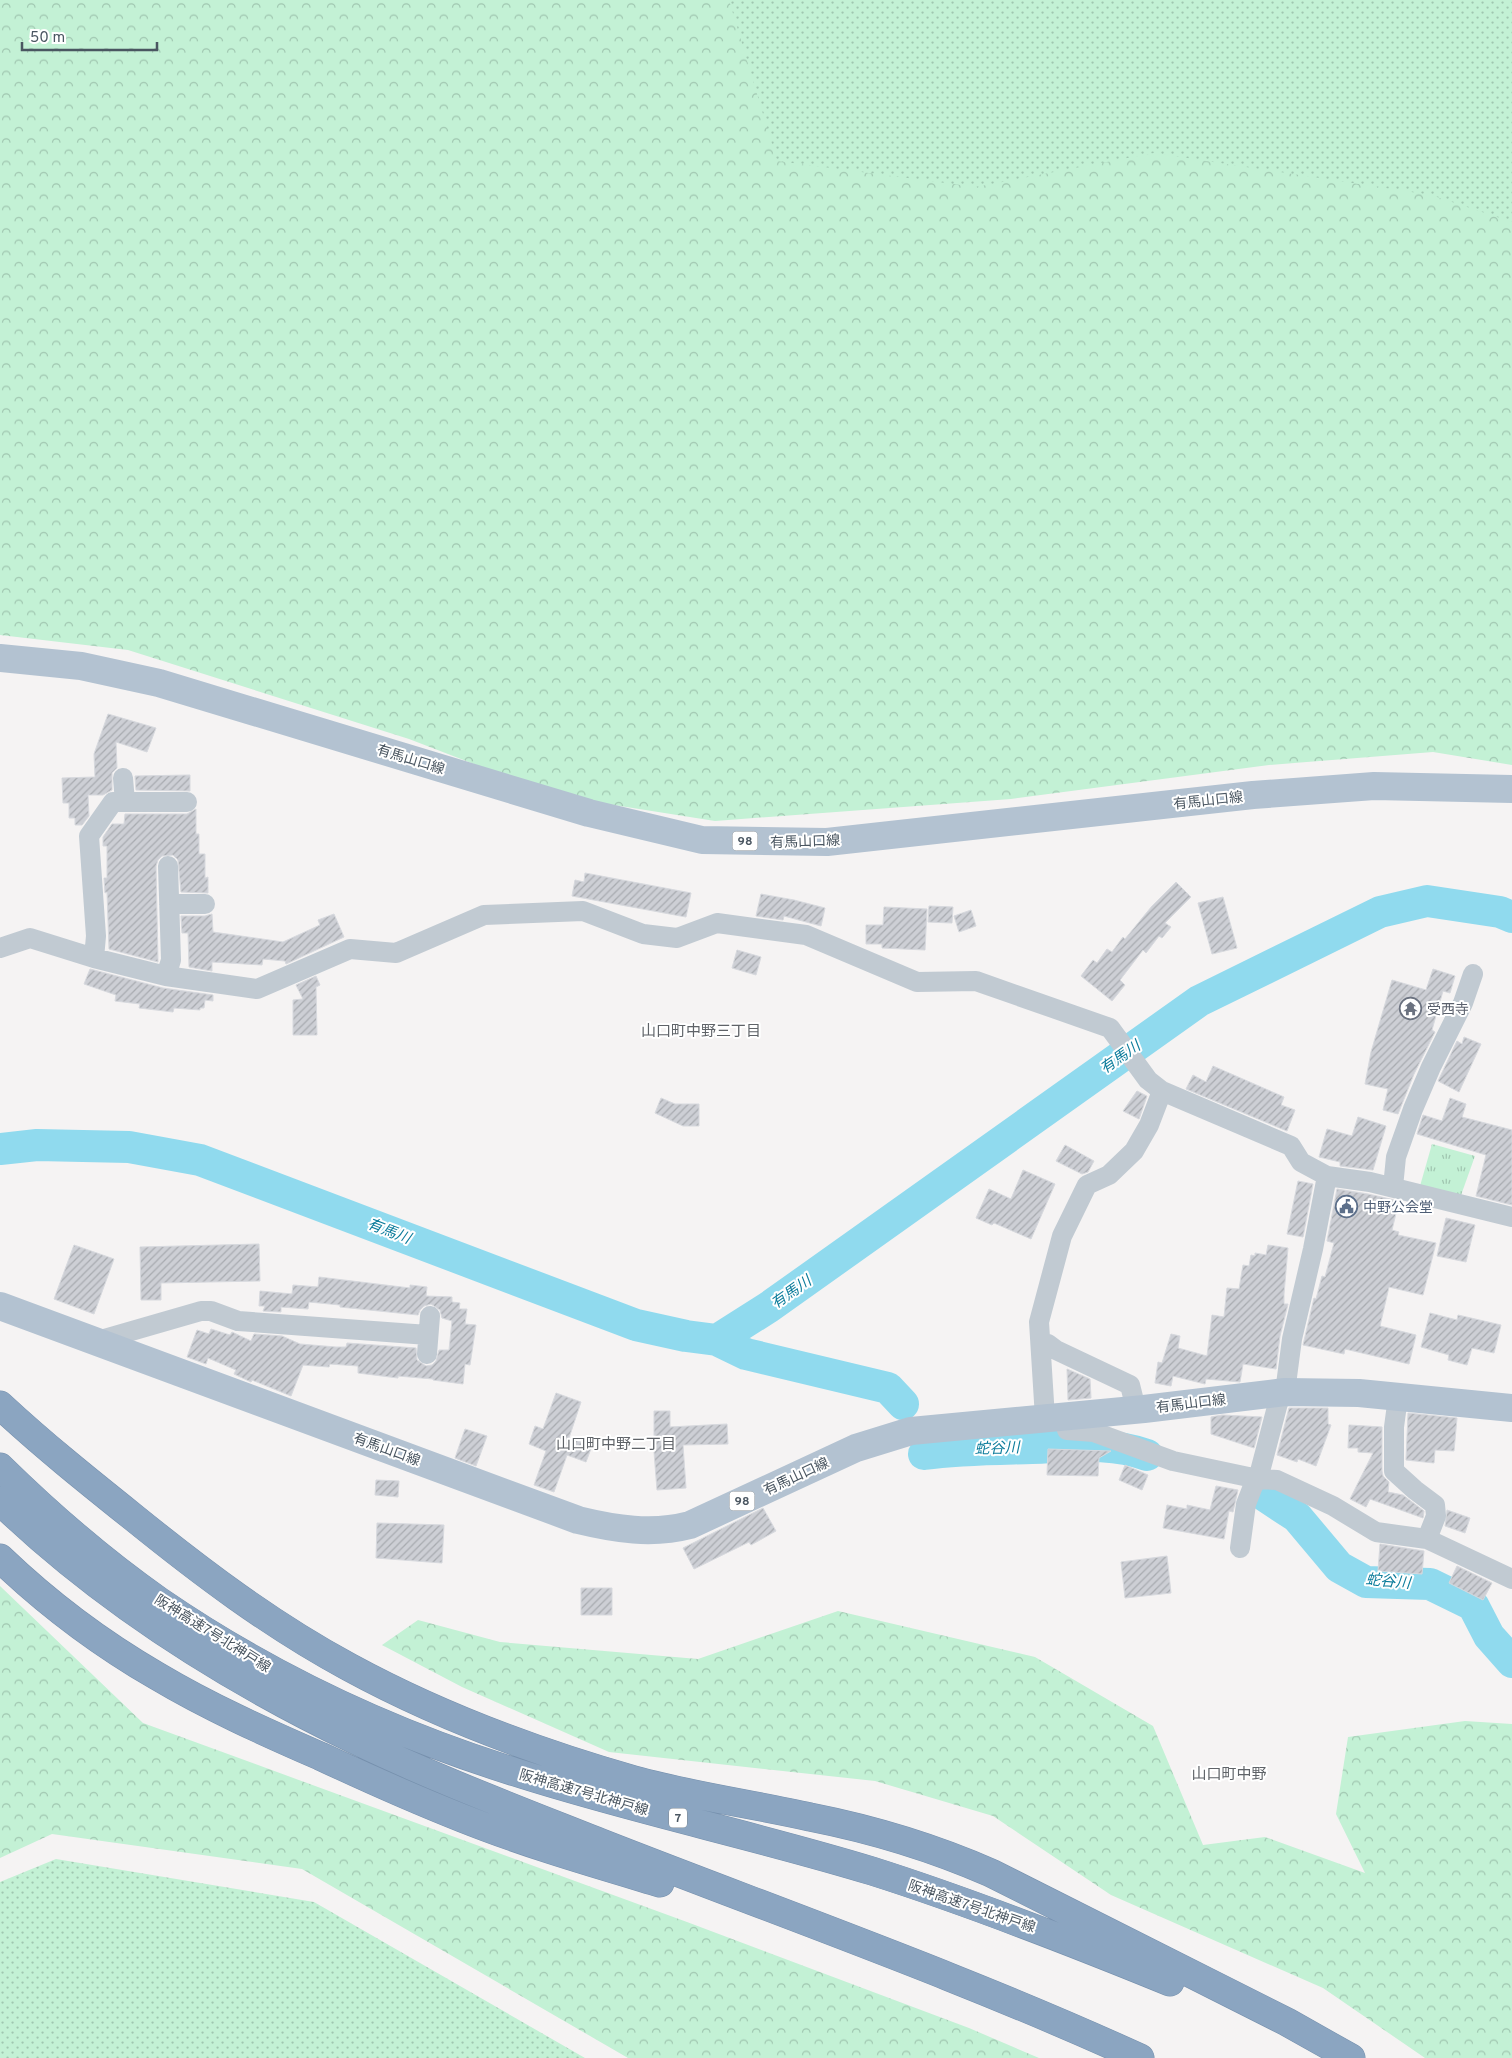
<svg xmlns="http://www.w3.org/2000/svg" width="1512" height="2058" font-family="Overpass,'Noto Sans JP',sans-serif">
<defs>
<pattern id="grass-dots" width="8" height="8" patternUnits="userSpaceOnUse" patternTransform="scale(1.25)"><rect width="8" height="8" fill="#c3f1d5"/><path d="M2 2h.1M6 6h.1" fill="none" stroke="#a0c6b0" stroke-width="1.8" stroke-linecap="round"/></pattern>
<pattern id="forest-crowns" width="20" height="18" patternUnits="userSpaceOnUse" patternTransform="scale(1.25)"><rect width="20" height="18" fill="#c3f1d5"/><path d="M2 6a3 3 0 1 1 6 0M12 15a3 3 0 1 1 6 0" fill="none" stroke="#a0c6b0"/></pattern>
<pattern id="park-tufts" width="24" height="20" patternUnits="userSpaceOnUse" patternTransform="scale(1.25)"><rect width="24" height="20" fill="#c3f1d5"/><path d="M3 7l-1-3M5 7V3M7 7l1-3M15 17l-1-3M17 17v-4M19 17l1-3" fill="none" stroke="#a0c6b0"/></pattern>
<pattern id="building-hatch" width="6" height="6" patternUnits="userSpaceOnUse" patternTransform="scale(1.25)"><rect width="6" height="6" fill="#cdcfd5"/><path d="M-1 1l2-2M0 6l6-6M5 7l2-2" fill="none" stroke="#a8abb0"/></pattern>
</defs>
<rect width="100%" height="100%" fill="#f5f3f3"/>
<path fill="url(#grass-dots)" d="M119,0H1512V234L822,263Z
M56,1859L314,1902L585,2058H0V1882Z"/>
<path fill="url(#forest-crowns)" d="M0,0H729L777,161L976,187L1154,153L1431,195L1512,222V765L1433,752L1269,765L1011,799L715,821L557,796L409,739L128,650L0,635Z
M0,1586L143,1723L687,1922L969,2028L1039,2058H628L302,1869L52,1834L0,1858Z
M838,1611L1035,1657L1153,1726L1203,1845L1265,1837L1365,1873L1336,1814L1348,1737L1465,1721L1512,1724V2058H1425L1323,1988L1111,1895L993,1816L875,1781L609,1752L462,1687L382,1645L418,1620L500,1642L698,1659Z"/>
<path fill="url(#park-tufts)" d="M1432,1144L1475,1156L1460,1198L1420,1186Z"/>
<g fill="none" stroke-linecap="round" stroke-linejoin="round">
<path stroke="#90daee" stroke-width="32" d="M0,1149L37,1145L129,1147L200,1160L636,1325L686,1336L717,1340L769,1307L1199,1001L1380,912L1427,901L1500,912L1512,917
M717,1340L746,1354L888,1388L903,1404
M924,1454C960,1449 996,1449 1032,1448C1070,1447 1110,1441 1147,1455
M1262,1494L1297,1517L1339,1567L1366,1582L1430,1584L1473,1605L1489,1636L1512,1662"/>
</g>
<path fill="url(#building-hatch)" stroke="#d7d9de" d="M108,714L156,728L147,752L116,742L117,768L112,773V790L103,795H88L89,816L82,825H75V818H69V803H63L62,778L95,777L94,754Z
M190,775V791L136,790L135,776Z
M196,809V834H199V854H205V878L208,877V893L181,892L178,860L173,855L162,856L158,860L156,866L158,962L109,949L107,892L105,893L104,878H107V846H103V837L112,824H124L125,814H187Z
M585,873L691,893L686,917L572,896L575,880L584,882Z
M1176,882L1191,897L1165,923L1171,927L1162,938L1159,936L1146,953L1143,950L1120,980L1125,985L1112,1001L1081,976L1093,960L1097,963L1107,949L1112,952L1123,937L1125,939L1152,906Z
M761,894L794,900L825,908L821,926L784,916L783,920L756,916Z
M1223,897L1237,948L1212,954L1198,903Z
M929,906L953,907L952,923L928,922Z
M884,907L927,909L925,950L882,948V944H866V925H883Z
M971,910L976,926L959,932L954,916Z
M212,914L213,932L283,942L320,925L318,920L334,914L344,937L286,964L285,961L263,959L262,965L212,962V971L189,967L188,933H182L181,916H205Z
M737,950L761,957L756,975L732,968Z
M90,969L163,988L213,995V1001L205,1000L204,1008H200V1010L174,1008L173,1012L139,1008L140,1004L115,1001L116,995L84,984Z
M1433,969L1455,976L1450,993L1443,991L1432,1030L1435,1032L1414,1074L1398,1114L1383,1110L1388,1089L1365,1084L1371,1052L1392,980L1426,990Z
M316,976L320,985L316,987L317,1035H293V1000L303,999L296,985Z
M1464,1037L1481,1044L1459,1092L1438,1081L1457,1041L1462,1044Z
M1213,1066L1284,1097L1281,1105L1295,1110L1287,1131L1186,1089L1193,1075L1206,1082Z
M1137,1091L1147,1096L1139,1119L1123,1111Z
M661,1098L675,1104H699V1126H683L655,1113Z
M1450,1098L1466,1104L1462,1117L1512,1130V1205L1476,1196L1486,1155L1417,1134L1423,1115L1442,1121Z
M1358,1117L1386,1126L1373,1170L1340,1166V1162L1319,1157L1327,1129L1352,1136Z
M1065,1145L1094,1161L1088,1172L1082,1174L1056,1161Z
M1023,1170L1055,1184L1031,1239L994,1223L992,1225L976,1218L989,1189L1011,1199Z
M1298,1181L1313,1184L1303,1237L1287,1234Z
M1337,1189L1368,1194L1399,1201L1392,1230L1399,1232L1398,1235L1436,1243L1423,1295L1389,1287L1380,1326L1416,1335L1409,1364L1345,1349L1344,1354L1303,1345L1314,1298L1316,1299L1322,1276L1325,1277L1334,1243L1327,1241Z
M1446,1218L1475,1225L1466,1262L1437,1256Z
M259,1244L260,1281L161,1283V1300H141L140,1247Z
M74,1245L114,1259L94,1314L54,1299Z
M1268,1245L1288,1248L1284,1294V1304H1288L1280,1336L1276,1369L1243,1364L1240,1382L1206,1379L1205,1384L1173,1376L1171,1386L1155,1383L1158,1362L1162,1363L1171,1334L1180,1336L1178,1348L1207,1356L1212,1315L1224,1317L1227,1288L1239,1289L1243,1265L1249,1266L1251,1255L1255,1256V1253L1266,1255Z
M319,1277L410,1288V1285L427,1287L426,1296L452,1297V1302L460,1303L459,1309H467L465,1324L476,1325L470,1365L465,1364L463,1384L433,1380V1379L398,1376V1378L358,1373V1366L330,1364L329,1367L303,1365L291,1396L252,1380L251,1382L234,1374L236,1370L208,1358L206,1364L187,1357L197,1330L209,1334L211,1329L230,1335L232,1332L251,1341L254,1334L282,1336L300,1344L336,1347H346L347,1343L416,1348L417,1360L426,1366L432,1365L436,1361L439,1350H449L452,1321L442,1318L440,1310L431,1304L424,1306L420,1310L418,1315L340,1307V1305L309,1302L308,1309L281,1307V1312L263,1311L265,1306H259L260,1291L292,1294L293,1285L318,1287Z
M1430,1313L1457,1320L1458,1315L1501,1325L1494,1353L1472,1348L1467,1365L1448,1360L1449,1355L1421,1347Z
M1067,1369L1090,1379L1091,1398L1068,1400Z
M556,1393L581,1402L569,1438L592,1446L586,1462L567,1455L554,1492L534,1485L546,1451L529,1444L535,1426L543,1429Z
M1289,1408H1328V1424L1331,1425L1316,1466L1298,1459L1297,1462L1277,1455Z
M654,1411H670V1427L727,1424L728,1444L683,1445L686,1488L657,1490L654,1452Z
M1408,1413L1457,1418L1454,1451L1435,1450L1434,1463L1406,1460Z
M1222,1415L1262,1417L1254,1448L1211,1434V1417Z
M1349,1425L1382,1427V1471L1383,1476L1389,1482L1388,1492L1403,1495L1424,1511L1423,1518L1370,1499L1366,1507L1350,1499L1373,1453L1358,1452V1448H1348Z
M465,1429L487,1436L476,1466L455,1458Z
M1048,1449L1111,1451L1099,1458L1098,1476L1047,1475Z
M1125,1465L1148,1475L1142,1490L1119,1480Z
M376,1480L399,1481L398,1497L375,1495Z
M1216,1486L1238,1490L1233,1512L1229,1511L1224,1539L1163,1528L1167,1505L1187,1509V1505L1210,1510Z
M763,1508L776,1531L751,1545L749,1542L694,1569L683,1548Z
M1447,1510L1470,1518L1465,1533L1445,1526Z
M377,1523L444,1525L442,1563L376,1558Z
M1380,1544L1424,1551L1422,1574L1378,1571Z
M1167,1556L1171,1593L1125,1598L1121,1562Z
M1457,1566L1492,1583L1483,1600L1449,1583Z
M581,1588H612V1615H581Z"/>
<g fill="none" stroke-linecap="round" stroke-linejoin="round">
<defs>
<path id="highway" d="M0,1405C43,1445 88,1481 133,1517C201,1572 271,1625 349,1667C439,1716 536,1752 634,1780C692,1796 752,1804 810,1817C871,1829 934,1848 991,1873L1287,2022L1351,2058
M0,1467C49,1515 102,1561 159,1601C267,1675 390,1733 515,1772C633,1810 754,1835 872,1871C973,1903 1072,1942 1170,1982
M0,1501C104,1601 226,1678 355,1740C436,1779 521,1811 604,1844C783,1914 965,1978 1140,2058
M0,1558C47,1603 100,1643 157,1676C209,1707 265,1732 320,1756C367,1778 414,1799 462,1818C527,1844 593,1863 660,1883"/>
</defs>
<use href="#highway" stroke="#7690ad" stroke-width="29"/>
<path stroke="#c1cad2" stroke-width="20" d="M123,778L125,802
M169,904H205
M0,948L30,938L94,958L166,976L257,989L350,949L396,953L484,915L583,911L643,934L677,938L717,923L806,935L917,982L976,981L1110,1028L1148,1080L1162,1091L1291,1146L1301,1162L1327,1176L1370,1182L1512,1217
M94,958L96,936L89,836L113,802H187
M166,976L171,960L168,866
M1393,1187L1396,1157L1413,1109L1431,1067L1463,1003L1473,974
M97,1341L201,1311H211L238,1321L428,1335
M1041,1343L1048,1344L1056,1350L1130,1385L1136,1409
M427,1354L430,1316
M1398,1397L1394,1427V1471L1415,1490L1435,1505L1436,1516L1427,1539
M1062,1416L1067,1430L1094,1432L1173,1461L1258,1479L1277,1480L1333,1506L1376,1532L1427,1539L1512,1579
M1045,1418L1039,1322L1062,1236L1087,1185L1109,1175L1134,1151L1149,1125L1162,1091
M1240,1548L1246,1504L1253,1486L1258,1479L1278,1403L1285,1392L1292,1339L1313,1249L1327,1176"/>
<path stroke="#b3c2d1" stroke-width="28" d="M0,658L81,666L159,683L589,813L702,840L827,842L1253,795L1374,786L1512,789
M0,1306L578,1520C615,1529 652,1535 690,1525L856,1448L911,1431L1144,1409L1285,1392L1359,1393L1512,1408"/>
<use href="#highway" stroke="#8ba5c1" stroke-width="28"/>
</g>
<defs>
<symbol id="temple-ring" viewBox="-11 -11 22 22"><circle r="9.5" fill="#fff" stroke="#6b7280" stroke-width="1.5"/><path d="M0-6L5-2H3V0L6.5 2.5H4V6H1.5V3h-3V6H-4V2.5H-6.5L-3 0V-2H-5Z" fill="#6b7280"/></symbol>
<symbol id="civic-ring" viewBox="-11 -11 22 22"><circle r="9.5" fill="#fff" stroke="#5c6f8a" stroke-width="1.5"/><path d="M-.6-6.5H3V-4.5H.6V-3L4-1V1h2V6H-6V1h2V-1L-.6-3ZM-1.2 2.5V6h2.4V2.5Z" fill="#5c6f8a"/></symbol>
</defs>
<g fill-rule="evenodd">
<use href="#temple-ring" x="1398" y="996" width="25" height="25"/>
<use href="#civic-ring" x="1334" y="1194" width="25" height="25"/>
</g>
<g text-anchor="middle" stroke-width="4" stroke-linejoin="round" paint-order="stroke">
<g fill="#fff" stroke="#808990" stroke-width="1">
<rect x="732.5" y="831.5" width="25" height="19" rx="4"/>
<rect x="729.5" y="1491.5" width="25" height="19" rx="4"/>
<rect x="669" y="1808.5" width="18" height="19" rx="4"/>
</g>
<g font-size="12" font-weight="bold" fill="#4a5661">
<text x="745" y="845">98</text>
<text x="742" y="1505">98</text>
<text x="678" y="1822">7</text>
</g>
<g font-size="14" fill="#4a5661" stroke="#fff">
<text transform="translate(411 759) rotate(17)" y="5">有馬山口線</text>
<text transform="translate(1208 800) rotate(-6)" y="5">有馬山口線</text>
<text transform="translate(805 841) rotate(-2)" y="5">有馬山口線</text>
<text transform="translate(1191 1403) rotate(-7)" y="5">有馬山口線</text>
<text transform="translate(387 1449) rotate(20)" y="5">有馬山口線</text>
<text transform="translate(796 1476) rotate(-25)" y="5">有馬山口線</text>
<text transform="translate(213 1633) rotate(32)" y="5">阪神高速7号北神戸線</text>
<text transform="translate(584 1792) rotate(16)" y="5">阪神高速7号北神戸線</text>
<text transform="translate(972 1906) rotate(19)" y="5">阪神高速7号北神戸線</text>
</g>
<g font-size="14" fill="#5b616d" stroke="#fff" text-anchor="start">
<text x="1427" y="1014">受西寺</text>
</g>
<g font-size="14" fill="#4e5e75" stroke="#fff" text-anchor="start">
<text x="1363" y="1212">中野公会堂</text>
</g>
<g font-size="15" fill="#5f6368" stroke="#fff">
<text x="701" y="1036">山口町中野三丁目</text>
<text x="616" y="1449">山口町中野二丁目</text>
<text x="1229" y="1779">山口町中野</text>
</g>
<g font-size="15" font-style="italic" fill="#0c7c9b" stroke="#fff">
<text transform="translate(1120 1057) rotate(-35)" y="5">有馬川</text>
<text transform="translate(389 1231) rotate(21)" y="5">有馬川</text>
<text transform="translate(791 1292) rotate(-35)" y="5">有馬川</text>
<text transform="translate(997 1448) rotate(-2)" y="5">蛇谷川</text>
<text transform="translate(1388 1581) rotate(5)" y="5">蛇谷川</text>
</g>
</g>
<path d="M22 42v8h135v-8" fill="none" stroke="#4a5661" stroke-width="2.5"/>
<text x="30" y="42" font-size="15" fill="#4a5661" stroke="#ffffff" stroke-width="4" paint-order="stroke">50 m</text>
</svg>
